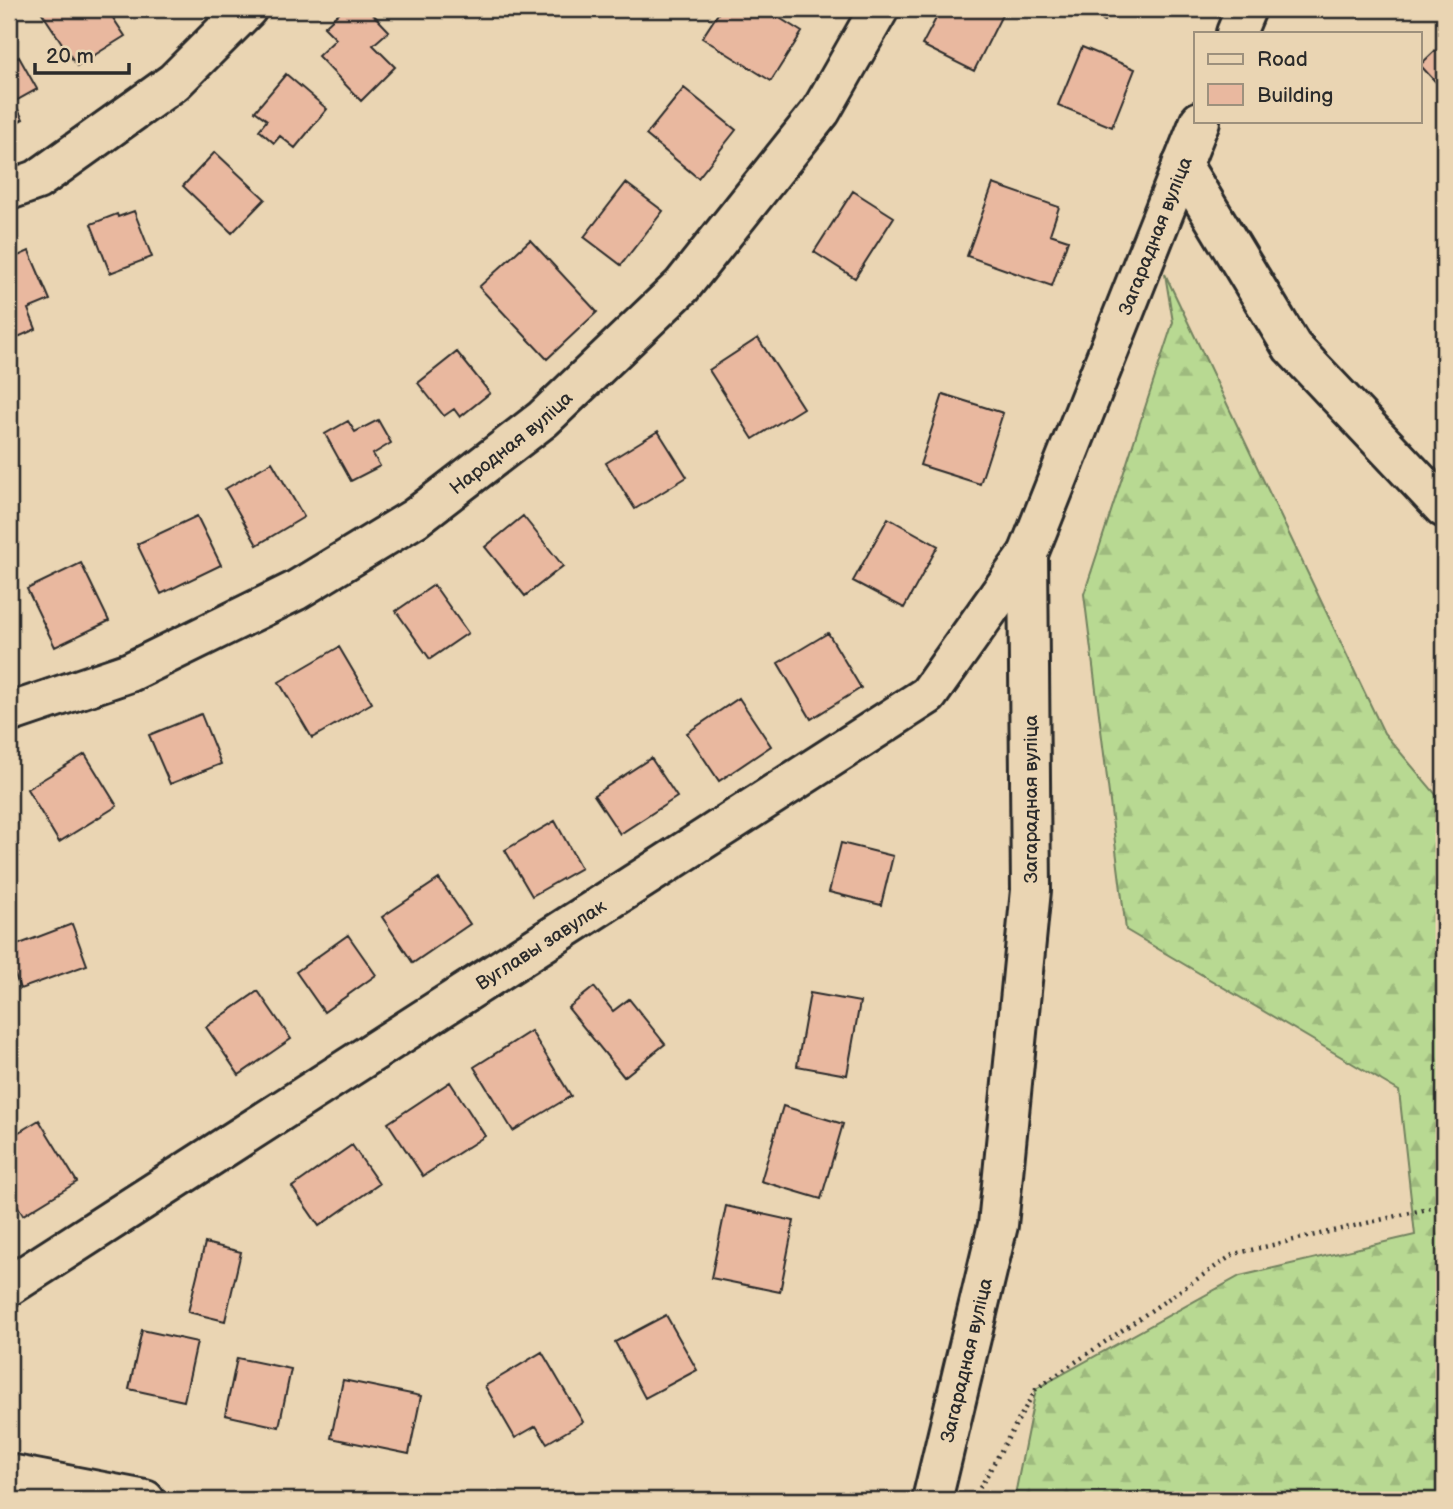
<svg xmlns="http://www.w3.org/2000/svg" width="1453" height="1509" font-family="'Balsamiq Sans',sans-serif">
<defs>
<pattern id="forest-firs" width="22" height="20" patternUnits="userSpaceOnUse" patternTransform="scale(1.75)"><rect width="22" height="20" fill="#b8d992"/><path d="M5 1l3.5 6h-7zM16 11l3.5 6h-7z" fill="#9eba7e"/></pattern>
</defs>
<rect width="100%" height="100%" fill="#ead5b3"/>
<filter id="ink" filterUnits="userSpaceOnUse"><feTurbulence type="fractalNoise" baseFrequency=".0143" numOctaves="2"/><feDisplacementMap in="SourceGraphic" scale="14" xChannelSelector="R" yChannelSelector="G"/><feConvolveMatrix kernelMatrix="1 2 1 2 8 2 1 2 1" color-interpolation-filters="sRGB"/></filter>
<g filter="url(#ink)">
<path fill="url(#forest-firs)" stroke="#72825e" stroke-width="2" d="M1165,274L1384,733L1444,804V1500H1014L1036,1389L1240,1276L1415,1235L1399,1091L1126,930L1084,594L1173,322Z"/>
<path fill="#e9b89f" stroke="#2b2b2b" stroke-width="2" d="M42,9H107L125,36L77,66L40,10Z
M343,9H368L389,31L373,45L395,67L361,101L318,56L336,39L324,27Z
M721,9H765L802,32L771,81L702,38Z
M941,9H1000L1004,11L974,71L922,45Z
M1077,9H1110L1105,21Z
M1444,42V91L1420,65Z
M1082,47L1135,69L1112,127L1058,105Z
M19,57L37,89L14,102L23,119L9,127V63Z
M286,74L327,109L295,148L280,136L274,143L259,130L267,120L255,111Z
M684,88L736,130L698,178L646,135Z
M215,152L265,199L232,233L183,186Z
M626,183L663,211L621,265L584,237Z
M993,184L1059,207L1050,234L1068,240L1052,286L967,256Z
M853,191L894,217L855,278L814,252Z
M134,211L152,257L110,273L91,224L117,214L118,217Z
M530,240L597,312L547,359L479,287Z
M29,251L50,300L28,309L36,329L9,341V260Z
M758,338L803,408L753,439L709,370Z
M457,352L490,393L460,417L454,409L444,416L418,383Z
M943,394L1003,413L980,484L920,465Z
M378,420L391,443L373,454L380,466L351,481L325,434L348,421L355,432Z
M658,431L687,477L635,509L606,463Z
M272,462L304,517L257,545L225,489Z
M197,516L221,565L161,594L137,544Z
M523,516L563,566L525,596L485,547Z
M888,518L938,546L904,608L853,581Z
M81,563L109,621L55,647L27,589Z
M434,585L468,633L430,659L396,611Z
M828,633L861,688L811,719L778,663Z
M339,647L372,703L312,738L279,682Z
M739,698L771,746L719,781L687,733Z
M201,714L221,764L170,784L149,735Z
M85,754L117,806L59,842L27,789Z
M651,758L677,797L620,834L594,795Z
M555,821L581,868L532,896L505,850Z
M841,843L893,856L881,905L829,892Z
M439,879L470,924L413,963L382,917Z
M72,924L87,965L20,989L9,958V948Z
M348,935L376,975L324,1012L296,972Z
M594,987L613,1011L629,999L665,1044L624,1077L568,1008Z
M258,991L291,1039L239,1075L206,1027Z
M810,993L860,1002L847,1075L797,1066Z
M531,1031L571,1096L513,1131L474,1067Z
M450,1082L485,1136L423,1176L388,1123Z
M783,1106L843,1124L821,1199L761,1181Z
M39,1120L77,1182L23,1215L9,1191V1138Z
M352,1145L379,1184L319,1226L292,1187Z
M726,1206L794,1221L780,1292L711,1278Z
M205,1243L241,1252L225,1321L188,1312Z
M666,1315L697,1370L645,1398L615,1342Z
M142,1330L197,1342L184,1401L129,1389Z
M542,1352L583,1422L547,1443L536,1426L515,1438L485,1386Z
M237,1358L291,1369L279,1427L225,1415Z
M343,1380L421,1396L409,1454L331,1438Z"/>
<g fill="none" stroke-linecap="round" stroke-linejoin="round">
<defs>
<g id="minor">
<path d="M1236,33L1246,9"/>
<path d="M1182,165L1292,347L1444,508"/>
<path d="M9,190L37,180L174,82L247,9"/>
<path id="s1" d="M9,713L130,672L295,591L415,518L543,419L682,286L821,111L879,9"/>
<path id="s2" d="M9,1286L928,695L1028,554"/>
<path d="M9,1474L145,1500"/>
<path id="s3" d="M932,1500L998,1225L1031,890L1028,554L1200,121"/>
</g>
</defs>
<use href="#minor" stroke="#2b2b2b" stroke-width="44"/>
<path stroke="#2b2b2b" stroke-width="4.5" stroke-dasharray="2 5" stroke-linecap="butt" d="M973,1500L1036,1389L1234,1254L1444,1205"/>
<use href="#minor" stroke="#ead5b3" stroke-width="38"/>
</g>
</g>
<g text-anchor="middle" stroke-width="5" stroke-linejoin="round" paint-order="stroke">
<g font-size="19" fill="#2b2b2b" stroke="#ead5b3">
<text dy="7" stroke="none"><textPath href="#s3" startOffset="1298">Загарадная вуліца</textPath></text>
<text dy="7" stroke="none"><textPath href="#s1" startOffset="574">Народная вуліца</textPath></text>
<text transform="translate(1030 799) rotate(-90)" y="7">Загарадная вуліца</text>
<text dy="7" stroke="none"><textPath href="#s2" startOffset="632">Вуглавы завулак</textPath></text>
<text dy="7" stroke="none"><textPath href="#s3" startOffset="144">Загарадная вуліца</textPath></text>
</g>
</g>
<rect width="1453" height="1509" fill="none" stroke="#ead5b3" stroke-width="35"/>
<rect x="18" y="18" width="1418" height="1474" fill="none" stroke="#2b2b2b" stroke-width="2.5" filter="url(#ink)"/>
<rect x="1194" y="32" width="228" height="91" fill="#ead5b3" stroke="#9e917d" stroke-width="2"/>
<rect x="1208" y="54" width="35" height="10" fill="#ead5b3" stroke="#9e917d" stroke-width="2"/>
<text x="1257" y="66" font-size="21" fill="#2b2b2b">Road</text>
<rect x="1208" y="84" width="35" height="21" fill="#e9b89f" stroke="#9e917d" stroke-width="2"/>
<text x="1257" y="102" font-size="21" fill="#2b2b2b">Building</text>
<path d="M35 63v10h94v-10" fill="none" stroke="#2b2b2b" stroke-width="3.5"/>
<text x="46" y="63" font-size="21" fill="#2b2b2b" stroke="#ead5b3" stroke-width="5" paint-order="stroke">20 m</text>
</svg>
